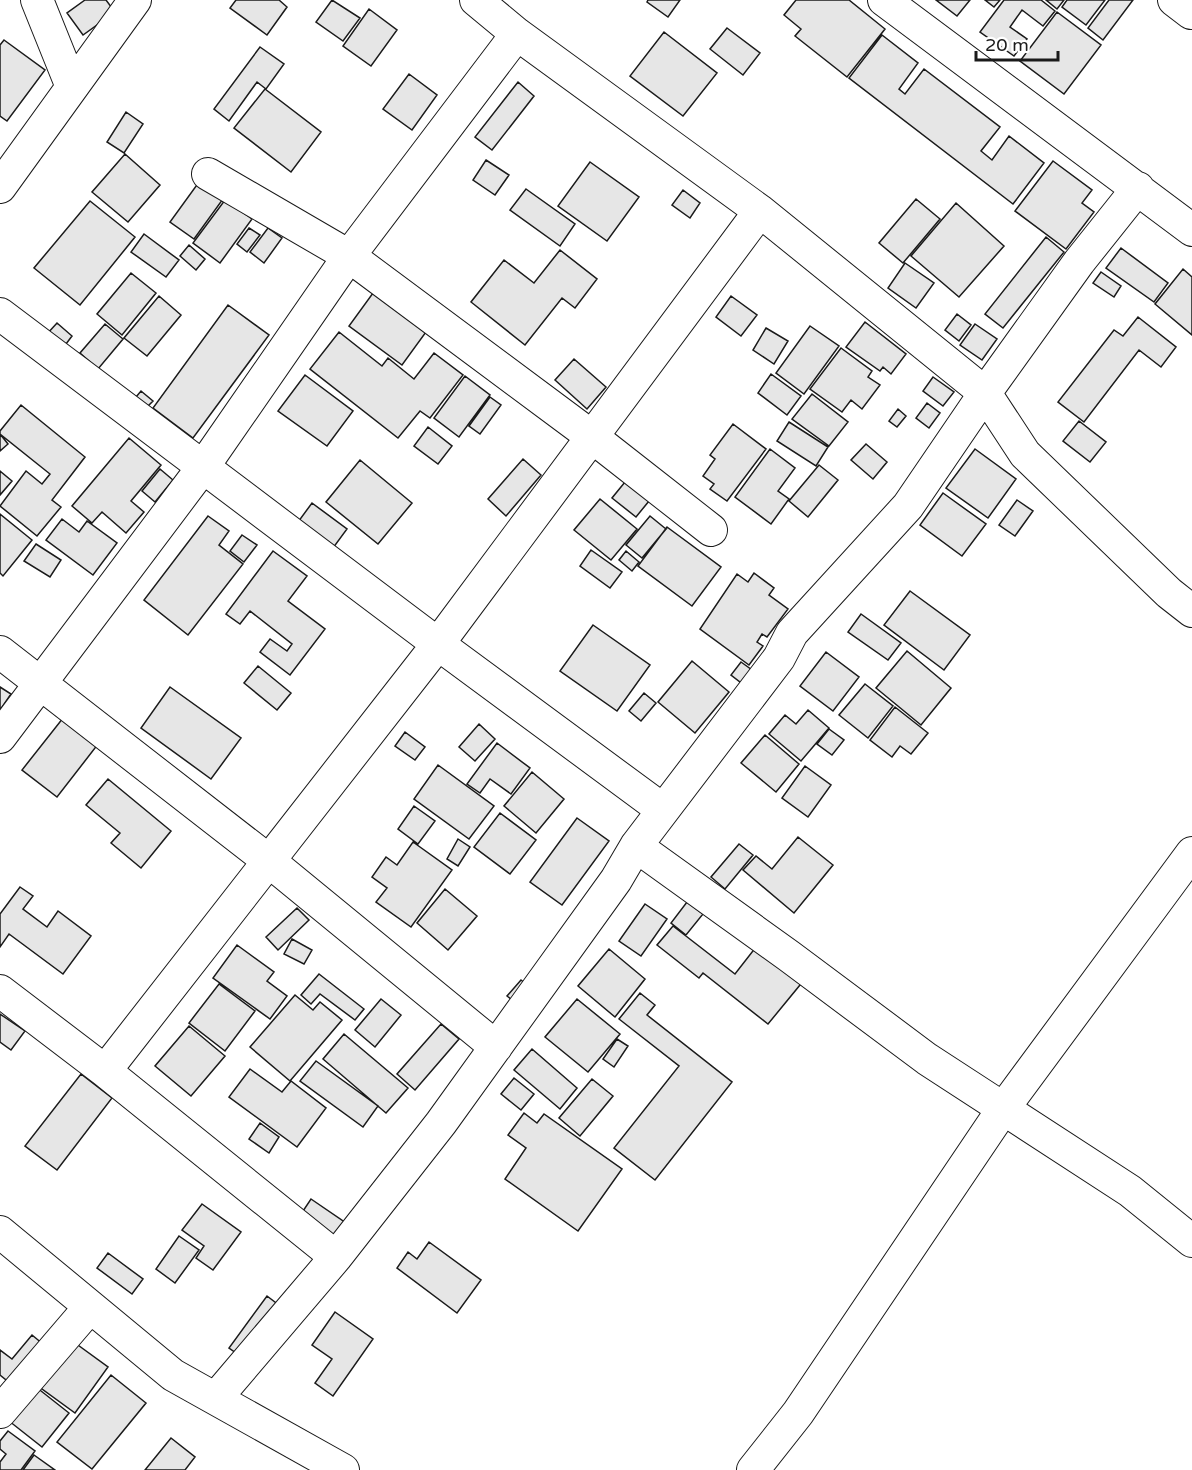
<svg xmlns="http://www.w3.org/2000/svg" width="1192" height="1470" font-family="'Varela Round',sans-serif">
<rect width="100%" height="100%" fill="#fff"/>
<path fill="#e6e6e6" stroke="#1a1a1a" stroke-width="1.5" d="M85,0H106L115,12L83,35L67,13Z
M236,0H279L287,7L267,35L230,8Z
M332,0L360,18L343,41L316,22Z
M648,0H680L668,17L647,2Z
M796,0H849L885,29L847,77L795,36L801,29L784,15Z
M936,0H970L957,16Z
M985,0H1000L994,7Z
M1004,0H1041L1055,11L1043,26L1022,10L1010,27L1027,39L1014,56L980,32Z
M1046,0H1064L1057,9Z
M1067,0H1105L1086,25L1062,7Z
M1109,0H1133L1103,40L1088,28Z
M369,9L397,30L371,66L343,46Z
M1057,12L1101,45L1064,94L1020,61Z
M727,28L760,53L743,75L710,49Z
M664,32L717,73L683,116L630,76Z
M882,35L918,63L899,89L905,94L924,69L1000,127L981,151L992,160L1009,136L1044,163L1013,204L849,78Z
M4,40L45,70L7,121L0,116V45Z
M260,47L284,64L266,89L257,82L229,121L214,109Z
M409,74L437,95L412,130L383,109Z
M518,82L534,96L492,150L475,137Z
M265,89L321,132L291,172L234,128Z
M126,112L143,124L124,153L107,142Z
M125,154L160,185L128,222L92,192Z
M486,160L509,175L495,195L473,180Z
M1053,161L1092,190L1082,203L1094,212L1066,249L1015,211Z
M590,162L639,197L607,241L558,206Z
M199,182L223,199L194,239L170,222Z
M526,189L575,224L560,246L510,210Z
M683,190L700,203L690,218L672,205Z
M916,199L940,219L903,263L879,243Z
M225,200L252,219L220,263L193,243Z
M90,201L135,237L80,305L34,268Z
M956,203L1004,246L959,297L911,256Z
M249,228L260,235L247,252L237,244Z
M268,228L282,238L264,263L250,252Z
M144,234L179,260L166,277L131,252Z
M1046,237L1064,252L1003,328L985,314Z
M189,245L205,259L196,270L180,256Z
M1121,248L1168,283L1154,302L1106,268Z
M560,250L597,279L575,308L562,298L525,345L471,302L504,260L534,283Z
M905,263L934,283L916,308L888,288Z
M1183,269L1192,277V335L1155,304Z
M1101,272L1121,286L1114,297L1093,283Z
M131,273L156,293L122,335L97,314Z
M373,293L426,332L402,365L349,326Z
M159,296L181,315L147,356L124,338Z
M731,296L757,315L741,336L716,317Z
M228,305L269,335L193,438L153,408Z
M957,314L971,325L959,341L945,330Z
M1138,317L1176,347L1161,367L1139,350L1084,422L1058,402L1114,330L1123,336Z
M865,322L906,354L891,374L883,367L880,371L846,347Z
M57,323L72,336L63,348L47,334Z
M105,324L123,339L98,369L80,353Z
M975,324L997,339L982,360L960,345Z
M810,326L839,346L804,394L776,373Z
M766,328L788,341L774,364L753,350Z
M339,332L382,366L388,358L414,379L434,353L463,375L430,418L420,411L398,438L310,369Z
M841,348L872,371L868,377L880,385L862,409L851,400L842,412L810,389Z
M574,359L606,387L587,409L555,380Z
M771,374L801,396L787,415L758,393Z
M305,375L353,411L327,446L278,411Z
M465,376L490,395L459,437L434,418Z
M933,377L954,392L943,406L923,391Z
M141,391L153,401L142,412L131,403Z
M812,394L848,422L829,446L792,419Z
M490,397L501,405L480,434L469,426Z
M927,403L940,413L929,428L916,418Z
M21,405L85,457L52,500L61,507L37,536L0,506L26,471L42,484L50,474L0,434V431Z
M898,409L906,416L897,427L889,421Z
M1079,421L1106,442L1090,462L1063,441Z
M789,422L828,447L816,466L777,441Z
M733,424L766,449L727,501L710,489L714,484L703,476L715,459L710,455Z
M428,427L452,446L438,464L414,446Z
M0,434L8,444L0,451Z
M129,438L161,465L131,501L144,512L126,533L102,512L92,523L72,506Z
M866,444L887,462L873,479L851,460Z
M770,449L795,468L778,491L789,499L771,524L735,497Z
M975,449L1016,479L988,518L946,488Z
M523,459L541,475L506,516L488,499Z
M360,460L412,503L378,544L326,502Z
M819,465L838,480L808,517L789,501Z
M160,469L173,480L155,502L142,491Z
M0,471L12,481L0,495Z
M625,482L649,501L636,517L612,498Z
M943,493L986,524L962,556L920,525Z
M600,499L637,529L611,560L574,530Z
M1017,500L1033,511L1015,536L999,525Z
M312,503L347,529L333,548L298,522Z
M0,514L32,540L3,576L0,573Z
M208,516L229,531L219,545L243,564L188,635L144,600Z
M650,516L666,529L642,558L626,545Z
M62,519L79,532L87,521L117,543L93,575L46,540Z
M667,527L721,567L692,606L638,566Z
M242,535L257,545L244,562L230,551Z
M36,544L61,560L50,577L24,561Z
M591,550L622,572L610,588L580,566Z
M273,551L307,576L288,601L325,629L290,675L260,652L270,639L287,651L292,644L250,611L240,624L226,614Z
M626,551L639,562L632,571L619,560Z
M754,573L774,588L769,595L788,609L767,637L762,634L757,642L763,646L749,665L700,629L737,574L748,582Z
M910,591L970,635L944,670L884,625Z
M861,614L901,643L888,660L848,632Z
M593,625L650,665L617,711L560,671Z
M907,651L951,688L921,725L876,688Z
M826,652L859,677L833,711L800,686Z
M692,661L729,692L695,733L658,702Z
M741,662L759,675L749,689L731,675Z
M258,666L291,693L277,710L244,683Z
M865,684L893,706L868,738L839,715Z
M0,687L11,694L0,710Z
M170,687L241,738L211,779L141,728Z
M644,693L656,703L641,721L629,711Z
M895,707L928,733L911,754L900,746L892,757L870,740Z
M808,710L829,728L801,761L769,734L785,715L796,724Z
M67,713L102,739L57,797L22,770Z
M479,724L495,739L475,761L459,747Z
M829,729L844,740L832,755L817,744Z
M405,732L425,747L415,760L395,746Z
M765,735L799,764L776,792L741,763Z
M497,743L530,768L511,794L490,779L480,793L467,784Z
M438,765L494,806L469,839L414,799Z
M805,766L831,785L808,817L782,798Z
M532,772L564,799L536,833L504,806Z
M108,779L171,831L141,868L111,843L120,833L86,805Z
M414,806L435,821L418,844L398,829Z
M500,813L536,840L510,874L474,847Z
M577,818L609,841L562,905L530,882Z
M798,837L833,865L794,913L743,870L756,856L772,869Z
M458,839L470,847L458,866L447,859Z
M413,842L452,870L411,927L376,902L387,888L372,877L386,857L397,865Z
M739,844L753,855L725,889L711,877Z
M20,887L33,896L23,909L47,927L58,911L91,936L63,974L9,934L0,947V914Z
M445,889L477,916L448,950L417,923Z
M687,902L703,914L686,935L671,923Z
M645,904L667,919L641,956L619,941Z
M297,908L309,920L278,950L266,937Z
M673,926L735,974L763,938L809,974L768,1024L703,973L699,978L657,945Z
M292,939L312,950L304,964L284,954Z
M237,945L274,972L267,981L287,996L270,1019L213,978Z
M609,949L645,979L615,1017L578,986Z
M319,974L364,1009L355,1020L320,994L311,1004L301,995Z
M521,980L531,988L517,1004L507,996Z
M219,984L255,1011L225,1051L189,1023Z
M640,993L655,1005L647,1015L732,1082L655,1180L614,1148L679,1066L619,1019Z
M295,995L313,1010L320,1002L342,1020L290,1081L250,1047Z
M381,999L401,1015L375,1047L355,1030Z
M577,999L620,1034L588,1072L545,1037Z
M0,1014L25,1031L11,1050L0,1042Z
M441,1024L459,1039L415,1090L397,1074Z
M189,1026L225,1056L191,1096L155,1066Z
M344,1034L408,1088L386,1113L323,1059Z
M617,1039L628,1046L614,1067L603,1059Z
M532,1049L577,1088L560,1109L514,1070Z
M316,1061L378,1106L363,1127L300,1081Z
M250,1069L282,1092L291,1081L326,1108L297,1147L229,1097Z
M81,1074L112,1098L57,1170L25,1146Z
M514,1078L534,1094L521,1110L501,1094Z
M592,1079L613,1096L580,1136L559,1118Z
M524,1113L537,1123L544,1114L622,1169L578,1231L505,1179L526,1148L508,1135Z
M260,1123L279,1137L269,1153L249,1139Z
M311,1199L346,1223L334,1241L299,1217Z
M202,1204L241,1232L213,1270L196,1258L204,1246L182,1230Z
M179,1236L199,1250L175,1283L156,1269Z
M429,1242L481,1280L457,1313L397,1268L408,1252L417,1259Z
M108,1253L143,1279L132,1294L97,1268Z
M267,1296L284,1309L246,1360L229,1348Z
M335,1312L373,1339L333,1396L315,1383L332,1359L312,1345Z
M32,1335L49,1349L16,1388L0,1375V1350L12,1359Z
M71,1340L108,1367L75,1413L38,1386Z
M111,1375L146,1403L92,1469L57,1442Z
M36,1387L69,1413L42,1447L9,1421Z
M8,1431L35,1451L21,1470H0V1462L6,1454L0,1449V1441Z
M171,1438L195,1457L185,1470H145Z
M34,1455L55,1470H23Z"/>
<g fill="none" stroke-linecap="round" stroke-linejoin="round">
<defs>
<path id="minor" d="M37,0L72,87
M476,0L517,34L760,211L985,393L1025,454L1169,593L1192,611
M884,0L1192,230
M1174,0L1191,13
M208,174L349,256L591,436L711,530
M0,187L135,0
M0,314L438,644L663,810
M0,652L269,861L496,1047
M0,737L203,467L349,256L517,34
M636,846L789,956L927,1059L1130,1191L1192,1241
M0,991L105,1071L336,1257
M105,1071L438,644L760,211
M0,1232L173,1375L343,1470
M216,1398L336,1257L441,1123L616,880L636,846L779,658L792,633L908,506L985,393L1079,262L1138,188
M0,1412L90,1307
M753,1470L798,1413L1003,1109L1192,853"/>
</defs>
<use href="#minor" stroke="#1a1a1a" stroke-width="34"/>
<use href="#minor" stroke="#fff" stroke-width="32"/>
</g>
<path d="M976 51v9h82v-9" fill="none" stroke="#1a1a1a" stroke-width="3"/>
<text x="985" y="51" font-size="18" fill="#1a1a1a" stroke="#ffffff" stroke-width="4.5" paint-order="stroke">20 m</text>
</svg>
